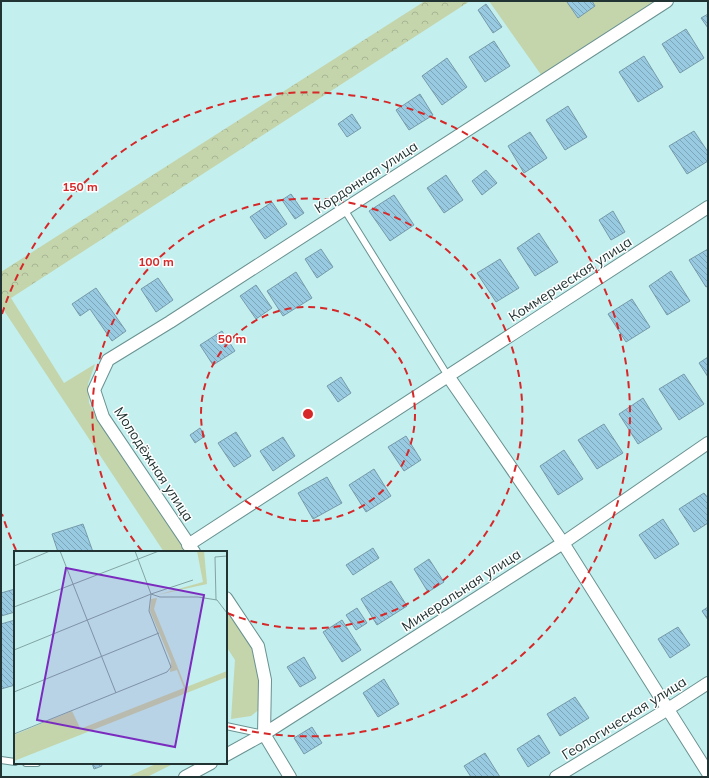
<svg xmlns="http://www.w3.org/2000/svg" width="709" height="778" font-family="Mulish,sans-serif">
<defs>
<pattern id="forest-crowns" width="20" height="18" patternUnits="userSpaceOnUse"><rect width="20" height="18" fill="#c4d4ab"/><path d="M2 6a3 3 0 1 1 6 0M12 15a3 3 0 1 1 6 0" fill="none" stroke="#a8b694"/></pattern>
<pattern id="building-back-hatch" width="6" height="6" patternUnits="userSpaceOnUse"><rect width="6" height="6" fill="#98cbe2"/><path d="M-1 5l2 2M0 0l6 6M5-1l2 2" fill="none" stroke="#7ca5b8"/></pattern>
</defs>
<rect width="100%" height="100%" fill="#c3efee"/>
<path fill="#c4d4ab" d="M489,1H657L542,76Z
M11,298L64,383L95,364L88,384L89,403L99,422L187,552H164L1,306V302Z
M226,607C236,620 246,634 252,649C259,668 260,689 261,708L251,716L231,719L235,660L226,646Z
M158,763H175L147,777H127Z"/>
<path fill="url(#forest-crowns)" d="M425,1H470L11,298L1,302V272Z"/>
<path fill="url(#building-back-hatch)" stroke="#779aaa" d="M569,1H592L595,6L578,18L567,2Z
M486,4L502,27L493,33L478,10Z
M708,14V28L701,18Z
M686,29L704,58L680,73L662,44Z
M494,41L510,66L485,82L469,57Z
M644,56L663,87L638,102L619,72Z
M447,58L467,87L442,105L422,76Z
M420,94L433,115L409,130L396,110Z
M568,106L587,137L565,150L546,120Z
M352,114L361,128L347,137L338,124Z
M694,131L708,152V161L687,174L669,146Z
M530,132L547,158L524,173L508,146Z
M486,170L497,183L482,195L472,181Z
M446,175L463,200L444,213L427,188Z
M291,194L304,213L295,219L282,200Z
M394,195L414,225L390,241L369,211Z
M272,202L287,224L265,239L250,217Z
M613,211L625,232L611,240L599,220Z
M539,233L558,262L535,276L517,248Z
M321,249L333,267L317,278L305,259Z
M708,249V286L706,287L689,260Z
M500,259L519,288L496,302L477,273Z
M671,271L690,301L667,315L649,286Z
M296,272L312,298L283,316L267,291Z
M158,278L173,300L156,312L141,289Z
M256,285L272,308L256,319L240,296Z
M96,288L126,331L112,341L90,309L80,316L72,304Z
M632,299L650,327L626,342L608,314Z
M222,331L235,351L213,365L200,345Z
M708,357V377L699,363Z
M684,374L704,404L679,420L659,389Z
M341,377L351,393L338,402L327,386Z
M643,398L662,429L638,444L619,414Z
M604,424L623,453L597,469L578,440Z
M200,428L205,436L195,443L190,435Z
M236,432L251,456L234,467L218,443Z
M406,436L421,460L404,471L388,447Z
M283,437L295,456L273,471L260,451Z
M564,450L583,479L558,495L540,466Z
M374,469L391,496L366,512L349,485Z
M327,477L342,503L313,519L298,493Z
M704,493L708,498V523L694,532L679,509Z
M663,519L679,544L655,559L639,535Z
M83,524L93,552H58L52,534Z
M373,548L379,558L353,575L346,565Z
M429,559L444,582L428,592L414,569Z
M391,581L407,606L377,625L361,599Z
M15,589V612L1,616V593Z
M708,607V620L702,611Z
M357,608L367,623L356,630L346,615Z
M15,620V685L1,689V624Z
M342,620L361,650L342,662L323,632Z
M678,627L690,645L670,658L658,639Z
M304,657L316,678L300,687L287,667Z
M384,679L399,704L378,717L363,693Z
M575,697L589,718L560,736L547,714Z
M312,727L322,743L304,754L294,738Z
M539,735L550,753L528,767L517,749Z
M485,753L500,777H471L464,766Z
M92,763H101L102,766L94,769Z"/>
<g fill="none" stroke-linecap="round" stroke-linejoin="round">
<defs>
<path id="service" d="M344,209L448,376
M226,726L264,734
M1,760L15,762
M26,763H37"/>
<path id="minor" d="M448,376L563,543L708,773
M188,545L708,207
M194,552L103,417L94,390L108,360L170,322L667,1
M226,598L258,646L265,680L264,734L290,777
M226,755L264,734L563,543L708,443
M185,777L211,763
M556,777L668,709L708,683"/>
</defs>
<use href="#service" stroke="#699291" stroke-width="8"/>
<use href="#minor" stroke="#699291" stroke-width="14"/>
<use href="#service" stroke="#fff" stroke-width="6"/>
<use href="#minor" stroke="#fff" stroke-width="12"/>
</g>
<g fill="none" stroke="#d62828" stroke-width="2" stroke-dasharray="7 5">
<circle cx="308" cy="414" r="107"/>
<path d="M142 551A215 215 0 1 1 227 613"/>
<path d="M16 550A322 322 0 0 1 2 514M2 314A322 322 0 1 1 227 726"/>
</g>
<g text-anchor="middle" stroke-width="3" stroke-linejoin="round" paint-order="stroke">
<g font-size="14" fill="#213332" stroke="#fff">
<text transform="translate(366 177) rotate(-33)" y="5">Кордонная улица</text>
<text transform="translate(570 279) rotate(-33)" y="5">Коммерческая улица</text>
<text transform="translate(154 464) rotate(57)" y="5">Молодёжная улица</text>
<text transform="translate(461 590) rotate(-33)" y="5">Минеральная улица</text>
<text transform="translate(624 718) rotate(-32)" y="5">Геологическая улица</text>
</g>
</g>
<g transform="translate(14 551)">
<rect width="213" height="213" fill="#c3efee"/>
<path d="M183,0H190L193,33L143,44L189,31ZM143,47L140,58L172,137H170L163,119L156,121L157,110L136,60L137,48ZM58,160L67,179L0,204V184Z" fill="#c4d4ab"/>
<path d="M213,120V126L0,210V204Z" fill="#c4d4ab"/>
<path fill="none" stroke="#82a4a3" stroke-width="1" d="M46,0L102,142M0,15L36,0M137,43L146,46H184L203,49L213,62M202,49L201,6L213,5M0,56L145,0M0,99L137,43L179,29M0,141L145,82M0,183L153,121L157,116L135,60L137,43L121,0"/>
<path fill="#7b2cbf" fill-opacity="0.15" stroke="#7b2cbf" stroke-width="2" d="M52,17L190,44L161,196L23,169Z"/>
<rect width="213" height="213" fill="none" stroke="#213332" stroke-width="2"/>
</g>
<circle cx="308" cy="414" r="6" fill="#d62828" stroke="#fff" stroke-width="2"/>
<g font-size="12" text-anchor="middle" font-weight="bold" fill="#d62828" stroke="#fff" stroke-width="3" stroke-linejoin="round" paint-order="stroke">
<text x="80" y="191">150 m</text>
<text x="156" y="266">100 m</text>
<text x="232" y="343">50 m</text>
</g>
<rect width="709" height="778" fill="none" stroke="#213332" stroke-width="4"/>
</svg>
